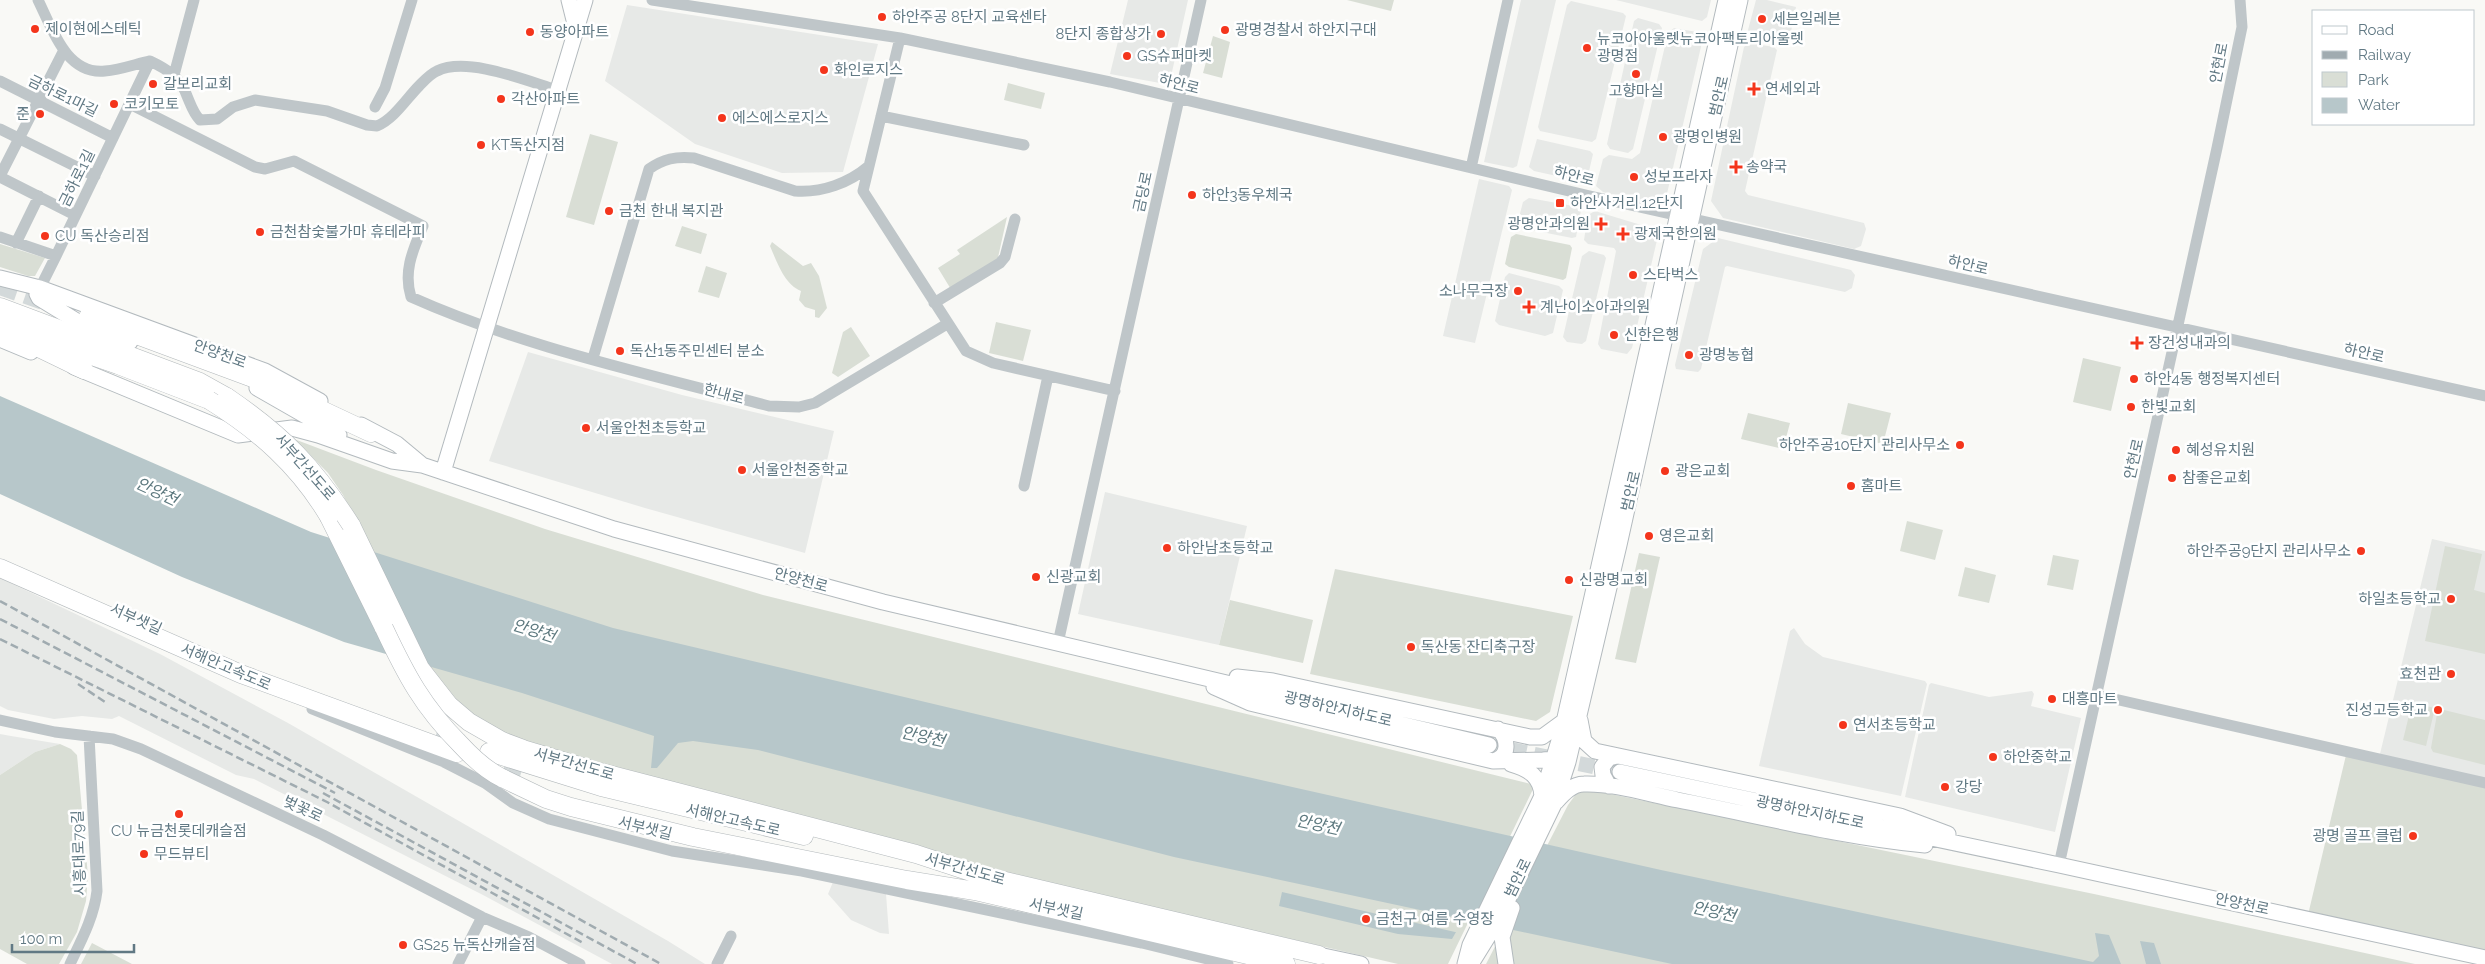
<svg xmlns="http://www.w3.org/2000/svg" width="2485" height="964" font-family="Raleway,'Noto Sans KR',sans-serif">
<rect width="100%" height="100%" fill="#f9f9f6"/>
<path fill="#e7e9e7" d="M1128,0H1188L1172,72L1160,83L1110,74Z
M1521,0H1556L1517,166L1513,168L1484,162Z
M1616,0H1711L1707,17L1702,21Z
M1756,0H1767L1796,7L1789,41L1751,33L1748,30Z
M1571,1L1623,13L1626,16L1596,139L1592,142L1540,131L1538,127L1567,5Z
M627,5L878,44L843,172L782,173L695,144L605,81Z
M1638,18L1659,24L1662,28L1633,149L1628,153L1610,149L1607,144L1634,21Z
M1674,28L1703,33V38L1666,198L1655,205L1603,192L1596,186L1603,159L1609,155L1632,159L1640,153L1668,33Z
M1749,43L1774,47L1777,50L1745,191L1748,195L1864,223L1866,229L1861,246L1854,249L1723,218L1711,201L1744,47Z
M1537,139L1590,151L1593,154L1587,180L1584,182L1534,171L1529,167Z
M1479,179L1509,186L1512,190L1475,343L1443,336Z
M1529,198L1579,207L1581,210L1576,237L1572,238L1521,228L1517,225L1523,202Z
M1595,211L1651,228L1657,240L1632,348L1627,354L1601,349L1598,344L1616,251L1614,248L1588,244L1584,240L1588,215Z
M1718,238L1851,270L1855,275L1852,288L1845,292L1727,266L1725,267L1701,369L1698,372L1676,369L1675,365L1703,249Z
M1589,251L1604,255L1606,258L1586,341L1582,344L1567,342L1563,337L1582,256Z
M1509,273L1559,286L1563,290L1553,333L1545,336L1499,325L1495,321L1505,277Z
M528,352L682,395L834,431L805,553L645,508L489,461Z
M1105,492L1247,526L1219,645L1078,614Z
M2432,539L2485,551V783L2379,758Z
M0,578L160,654L288,723L668,941L705,964H612L483,895L254,779L236,775L119,716L112,719L82,716L54,719L8,710L0,706Z
M1794,628L1805,644L1823,657L1925,681L1927,684L1901,796L1759,766L1790,631Z
M1931,683L1989,697L2032,691L2034,694L2031,706L2081,718L2055,832L1905,797L1929,685Z
M0,734L11,736L60,744L35,752L0,775Z
M833,882L886,894L889,934L880,933L851,920L828,894Z"/>
<path fill="#d9ded5" d="M1347,0H1394L1391,11Z
M1213,36L1230,42L1222,78L1203,73Z
M1008,83L1045,93L1041,109L1004,100Z
M590,134L618,142L594,225L566,217Z
M1007,217L997,262L952,291L938,268L960,254L957,250Z
M682,226L707,234L701,254L675,246Z
M1516,234L1570,245L1572,248L1566,278L1563,280L1509,267L1505,264L1511,237Z
M772,242L803,266L811,263L819,276L827,308L819,318L815,317V310L805,307L799,300L801,291C784,284 777,262 770,246Z
M0,244L45,258L35,276H28L0,267Z
M706,266L727,273L719,298L698,292Z
M996,322L1031,330L1023,361L989,353Z
M851,327L870,356L838,377L832,373L843,332Z
M2083,358L2121,367L2111,411L2073,402Z
M1848,403L1891,413L1883,444L1841,434Z
M1748,413L1790,423L1783,449L1741,439Z
M294,439L376,470L545,529L763,595L1535,785L1448,964H1398L963,863L498,735L474,720L433,674L343,495L328,473Z
M1907,521L1943,530L1935,560L1900,551Z
M2445,546L2482,554L2474,590L2485,593V654L2425,641Z
M1639,553L1660,557L1636,663L1615,659Z
M2053,555L2079,560L2073,590L2047,585Z
M1965,567L1996,575L1989,603L1958,596Z
M1335,569L1573,616L1550,712L1536,721L1310,674Z
M1230,600L1313,620L1303,663L1219,645Z
M2412,703L2435,708L2426,746L2403,740Z
M2444,710L2485,720V765L2433,752L2431,748L2437,714Z
M60,744L71,749L77,755L88,876L86,901L77,932L59,964H27L0,949V775L35,752Z
M2347,751L2485,783V958L2307,919Z
M1586,789L2094,894L2415,964H1486L1568,805L1576,794Z
M92,943L132,964H81Z"/>
<path fill="#b7c7ca" d="M0,396L311,532L613,628L1119,748L1661,870L2093,962L2099,956L2095,933L2109,935L2121,964H1672L1174,857L758,750L693,741L678,743L657,768H651L654,736L522,693L344,642L182,577L0,494Z
M1282,892L1455,932H1456L1452,939L1398,934L1279,906Z
M2140,941L2154,943L2161,964H2146Z"/>
<g fill="none" stroke-linecap="round" stroke-linejoin="round">
<path stroke="#d3d9da" stroke-width="15" stroke-dasharray="15 8" stroke-linecap="butt" d="M1489,745L1620,772"/>
<path stroke="#d3d9da" stroke-width="18" stroke-dasharray="18 9" stroke-linecap="butt" d="M0,286L52,304
M436,735L462,743
M478,760L525,775"/>
<defs>
<path id="major" d="M569,0L576,28
M0,278L40,288L265,371L320,401
M40,288L37,294L39,298L83,325L130,342
M0,339L31,352
M74,367L238,435L292,428L318,435L392,461L422,465L614,529L883,602L1489,745
M257,388L339,435
M361,425L397,444L421,464
M443,472L585,0
M1237,677L1273,681L1530,737H1542L1564,721
M1214,687L1250,703L1493,761L1543,760L1554,759L1562,754
M1580,720L1584,741L1595,751L1900,816L1948,834
M1493,761C1511,757 1508,738 1498,729
M1511,764C1529,769 1541,777 1542,796
M1620,772L2059,865L2485,958
M1609,786L1603,775L1602,767L1609,758L1617,756
M1556,802C1563,794 1572,784 1584,784C1614,783 1648,794 1678,800C1760,816 1842,837 1925,845
M1319,955L1361,964
M1465,964L1470,945L1542,796L1562,731L1726,0
M1471,964L1497,922L1555,802L1568,762L1619,545L1740,0
M1506,964L1502,937L1512,908"/>
<path id="highway" d="M0,307L200,382L227,397
M88,317L258,380L371,433
M0,324L118,365L209,400
M18,338L84,370
M329,517L384,628
M351,525L420,668L449,705L469,722L502,741L523,749L600,772L916,854L980,875L1319,955
M0,568L241,674L457,753
M489,752L601,787L804,836
M502,778L546,799L571,807L693,837L907,880L975,891L1286,964"/>
</defs>
<use href="#major" stroke="#b3babe" stroke-width="17"/>
<use href="#highway" stroke="#b3b9bc" stroke-width="19"/>
<path stroke="#bfc6c9" stroke-width="11" d="M38,0C52,28 66,75 105,71C120,70 136,64 150,61C167,69 181,78 187,96C191,105 193,113 200,120L217,119L233,107L255,100L327,111L367,125L377,126C394,119 407,98 419,86C424,81 430,74 437,71C467,56 527,81 557,90
M652,0L900,38L1110,82L1590,196L2485,396
M900,38L863,191L966,351L993,363L1115,391
M174,75L194,0
M0,81L113,138
M130,104L255,167L265,169L294,161L423,226C413,250 403,271 411,297C525,348 650,374 769,406L799,407L815,403L947,324
M375,107L385,88L412,0
M881,116L1024,145
M0,129L95,176
M1471,168L1508,0
M0,176L64,50
M0,177L75,215
M0,237L56,256L150,61
M16,243L39,196
M40,288L56,256
M934,303L1000,263L1005,257L1015,219
M593,358L649,169C663,159 676,156 694,158L795,191C822,193 849,183 869,166
M1024,486L1048,376
M1058,643L1201,0
M2097,695L2485,783
M312,709L444,762L485,783L513,803L549,819L672,851L802,871L1142,943L1228,964
M0,720L55,732L113,739L141,749L323,835L482,917L529,937L580,964
M2059,865L2217,148L2242,27L2240,0
M70,964C81,941 94,917 97,891L89,736
M458,964L482,917
M717,964L731,936"/>
<use href="#major" stroke="#fff" stroke-width="15"/>
<use href="#highway" stroke="#fff" stroke-width="18"/>
<path stroke="#a0abb0" stroke-width="2.5" stroke-dasharray="8 4" stroke-linecap="butt" d="M0,601L661,964
M0,619L335,793
M0,639L327,802L585,944
M78,684L105,702
M323,793L637,964"/>
<defs>
<path id="highway-bridge" d="M227,397C284,436 314,467 351,525
M209,400C259,431 299,466 329,517
M384,628C406,675 423,707 460,744C472,757 486,770 502,778"/>
</defs>
<use href="#highway-bridge" stroke="#b3b9bc" stroke-width="19" stroke-linecap="butt"/>
<use href="#highway-bridge" stroke="#fff" stroke-width="18"/>
</g>
<g fill="#f4351c" stroke="#fff" stroke-width="2">
<circle cx="882" cy="17" r="5"/>
<circle cx="1762" cy="19" r="5"/>
<circle cx="35" cy="29" r="5"/>
<circle cx="1225" cy="30" r="5"/>
<circle cx="530" cy="32" r="5"/>
<circle cx="1161" cy="34" r="5"/>
<circle cx="1587" cy="48" r="5"/>
<circle cx="1127" cy="56" r="5"/>
<circle cx="824" cy="70" r="5"/>
<circle cx="1636" cy="74" r="5"/>
<circle cx="153" cy="84" r="5"/>
<path d="M1751.5 81.5h5v5h5v5h-5v5h-5v-5h-5v-5h5z"/>
<circle cx="501" cy="99" r="5"/>
<circle cx="114" cy="104" r="5"/>
<circle cx="40" cy="114" r="5"/>
<circle cx="722" cy="118" r="5"/>
<circle cx="1663" cy="137" r="5"/>
<circle cx="481" cy="145" r="5"/>
<path d="M1733.5 159.5h5v5h5v5h-5v5h-5v-5h-5v-5h5z"/>
<circle cx="1634" cy="177" r="5"/>
<circle cx="1192" cy="195" r="5"/>
<rect x="1555" y="198" width="10" height="10" rx="2.5"/>
<circle cx="609" cy="211" r="5"/>
<path d="M1598.5 216.5h5v5h5v5h-5v5h-5v-5h-5v-5h5z"/>
<circle cx="260" cy="232" r="5"/>
<path d="M1620.5 226.5h5v5h5v5h-5v5h-5v-5h-5v-5h5z"/>
<circle cx="45" cy="236" r="5"/>
<circle cx="1633" cy="275" r="5"/>
<circle cx="1518" cy="291" r="5"/>
<path d="M1526.5 299.5h5v5h5v5h-5v5h-5v-5h-5v-5h5z"/>
<circle cx="1614" cy="335" r="5"/>
<path d="M2134.5 335.5h5v5h5v5h-5v5h-5v-5h-5v-5h5z"/>
<circle cx="620" cy="351" r="5"/>
<circle cx="1689" cy="355" r="5"/>
<circle cx="2134" cy="379" r="5"/>
<circle cx="2131" cy="407" r="5"/>
<circle cx="586" cy="428" r="5"/>
<circle cx="1960" cy="445" r="5"/>
<circle cx="2176" cy="450" r="5"/>
<circle cx="742" cy="470" r="5"/>
<circle cx="1665" cy="471" r="5"/>
<circle cx="2172" cy="478" r="5"/>
<circle cx="1851" cy="486" r="5"/>
<circle cx="1649" cy="536" r="5"/>
<circle cx="1167" cy="548" r="5"/>
<circle cx="2361" cy="551" r="5"/>
<circle cx="1036" cy="577" r="5"/>
<circle cx="1569" cy="580" r="5"/>
<circle cx="2451" cy="599" r="5"/>
<circle cx="1411" cy="647" r="5"/>
<circle cx="2451" cy="674" r="5"/>
<circle cx="2052" cy="699" r="5"/>
<circle cx="2438" cy="710" r="5"/>
<circle cx="1843" cy="725" r="5"/>
<circle cx="1993" cy="757" r="5"/>
<circle cx="1945" cy="787" r="5"/>
<circle cx="179" cy="814" r="5"/>
<circle cx="2413" cy="836" r="5"/>
<circle cx="144" cy="854" r="5"/>
<circle cx="1366" cy="919" r="5"/>
<circle cx="403" cy="945" r="5"/>
</g>
<g text-anchor="middle" stroke-width="5" stroke-linejoin="round" paint-order="stroke">
<g font-size="15" fill="#617984" stroke="#fff" text-anchor="start">
<text x="892" y="22">하안주공 8단지 교육센타</text>
<text x="1772" y="24">세븐일레븐</text>
<text x="45" y="34">제이현에스테틱</text>
<text x="1235" y="35">광명경찰서 하안지구대</text>
<text x="540" y="37">동양아파트</text>
<text x="1151" y="39" text-anchor="end">8단지 종합상가</text>
<text x="1597" y="44">뉴코아아울렛뉴코아팩토리아울렛<tspan x="1597" dy="17">광명점</tspan></text>
<text x="1137" y="61">GS슈퍼마켓</text>
<text x="834" y="75">화인로지스</text>
<text x="163" y="89">갈보리교회</text>
<text x="1765" y="94">연세외과</text>
<text x="1636" y="96" text-anchor="middle">고향마실</text>
<text x="511" y="104">각산아파트</text>
<text x="124" y="109">코키모토</text>
<text x="30" y="119" text-anchor="end">준</text>
<text x="732" y="123">에스에스로지스</text>
<text x="1673" y="142">광명인병원</text>
<text x="491" y="150">KT독산지점</text>
<text x="1746" y="172">송약국</text>
<text x="1644" y="182">성보프라자</text>
<text x="1202" y="200">하안3동우체국</text>
<text x="1570" y="208">하안사거리.12단지</text>
<text x="619" y="216">금천 한내 복지관</text>
<text x="1590" y="229" text-anchor="end">광명안과의원</text>
<text x="270" y="237">금천참숯불가마 휴테라피</text>
<text x="1634" y="239">광제국한의원</text>
<text x="55" y="241">CU 독산승리점</text>
<text x="1643" y="280">스타벅스</text>
<text x="1508" y="296" text-anchor="end">소나무극장</text>
<text x="1540" y="312">계난이소아과의원</text>
<text x="1624" y="340">신한은행</text>
<text x="2148" y="348">장건성내과의</text>
<text x="630" y="356">독산1동주민센터 분소</text>
<text x="1699" y="360">광명농협</text>
<text x="2144" y="384">하안4동 행정복지센터</text>
<text x="2141" y="412">한빛교회</text>
<text x="596" y="433">서울안천초등학교</text>
<text x="1950" y="450" text-anchor="end">하안주공10단지 관리사무소</text>
<text x="2186" y="455">혜성유치원</text>
<text x="752" y="475">서울안천중학교</text>
<text x="1675" y="476">광은교회</text>
<text x="2182" y="483">참좋은교회</text>
<text x="1861" y="491">홈마트</text>
<text x="1659" y="541">영은교회</text>
<text x="1177" y="553">하안남초등학교</text>
<text x="2351" y="556" text-anchor="end">하안주공9단지 관리사무소</text>
<text x="1046" y="582">신광교회</text>
<text x="1579" y="585">신광명교회</text>
<text x="2441" y="604" text-anchor="end">하일초등학교</text>
<text x="1421" y="652">독산동 잔디축구장</text>
<text x="2441" y="679" text-anchor="end">효천관</text>
<text x="2062" y="704">대흥마트</text>
<text x="2428" y="715" text-anchor="end">진성고등학교</text>
<text x="1853" y="730">연서초등학교</text>
<text x="2003" y="762">하안중학교</text>
<text x="1955" y="792">강당</text>
<text x="179" y="836" text-anchor="middle">CU 뉴금천롯데캐슬점</text>
<text x="2403" y="841" text-anchor="end">광명 골프 클럽</text>
<text x="154" y="859">무드뷰티</text>
<text x="1376" y="924">금천구 여름 수영장</text>
<text x="413" y="950">GS25 뉴독산캐슬점</text>
</g>
<g font-size="15" fill="#617984" stroke="#fff">
<text transform="translate(2219 63) rotate(-79)" y="5">안현로</text>
<text transform="translate(1179 84) rotate(14)" y="5">하안로</text>
<text transform="translate(63 96) rotate(26)" y="5">금하로1마길</text>
<text transform="translate(1719 96) rotate(-77)" y="5">범안로</text>
<text transform="translate(1574 176) rotate(14)" y="5">하안로</text>
<text transform="translate(77 178) rotate(-64)" y="5">금하로1길</text>
<text transform="translate(1143 192) rotate(-78)" y="5">금당로</text>
<text transform="translate(1968 265) rotate(13)" y="5">하안로</text>
<text transform="translate(2364 353) rotate(13)" y="5">하안로</text>
<text transform="translate(220 354) rotate(20)" y="5">안양천로</text>
<text transform="translate(724 394) rotate(15)" y="5">한내로</text>
<text transform="translate(2134 459) rotate(-77)" y="5">안현로</text>
<text transform="translate(305 467) rotate(49)" y="5">서부간선도로</text>
<text transform="translate(1631 491) rotate(-77)" y="5">범안로</text>
<text transform="translate(801 580) rotate(15)" y="5">안양천로</text>
<text transform="translate(136 619) rotate(24)" y="5">서부샛길</text>
<text transform="translate(226 667) rotate(23)" y="5">서해안고속도로</text>
<text transform="translate(1338 709) rotate(13)" y="5">광명하안지하도로</text>
<text transform="translate(574 764) rotate(16)" y="5">서부간선도로</text>
<text transform="translate(303 809) rotate(25)" y="5">벚꽃로</text>
<text transform="translate(1810 812) rotate(12)" y="5">광명하안지하도로</text>
<text transform="translate(733 820) rotate(13)" y="5">서해안고속도로</text>
<text transform="translate(645 828) rotate(14)" y="5">서부샛길</text>
<text transform="translate(79 853) rotate(-92)" y="5">시흥대로79길</text>
<text transform="translate(965 869) rotate(16)" y="5">서부간선도로</text>
<text transform="translate(1518 878) rotate(-64)" y="5">범안로</text>
<text transform="translate(2242 904) rotate(12)" y="5">안양천로</text>
<text transform="translate(1056 909) rotate(12)" y="5">서부샛길</text>
</g>
<g font-size="16" font-style="italic" fill="#5c787e" stroke="#fff">
<text transform="translate(157 491) rotate(25)" y="6">안양천</text>
<text transform="translate(534 630) rotate(17)" y="6">안양천</text>
<text transform="translate(923 736) rotate(12)" y="6">안양천</text>
<text transform="translate(1318 824) rotate(12)" y="6">안양천</text>
<text transform="translate(1714 911) rotate(12)" y="6">안양천</text>
</g>
</g>
<rect x="2312" y="10" width="162" height="115" fill="#ffffff" stroke="#c0c9ce"/>
<rect x="2322" y="26" width="25" height="8" fill="#ffffff" stroke="#c0c9ce"/>
<text x="2358" y="35" font-size="15" fill="#617984">Road</text>
<rect x="2322" y="51" width="25" height="8" fill="#a0abb0" stroke="#c0c9ce"/>
<text x="2358" y="60" font-size="15" fill="#617984">Railway</text>
<rect x="2322" y="72" width="25" height="15" fill="#d9ded5" stroke="#c0c9ce"/>
<text x="2358" y="85" font-size="15" fill="#617984">Park</text>
<rect x="2322" y="98" width="25" height="15" fill="#b7c7ca" stroke="#c0c9ce"/>
<text x="2358" y="110" font-size="15" fill="#617984">Water</text>
<path d="M12 944v8h122v-8" fill="none" stroke="#617984" stroke-width="2.5"/>
<text x="20" y="944" font-size="15" fill="#617984" stroke="#ffffff" stroke-width="4" paint-order="stroke">100 m</text>
</svg>
